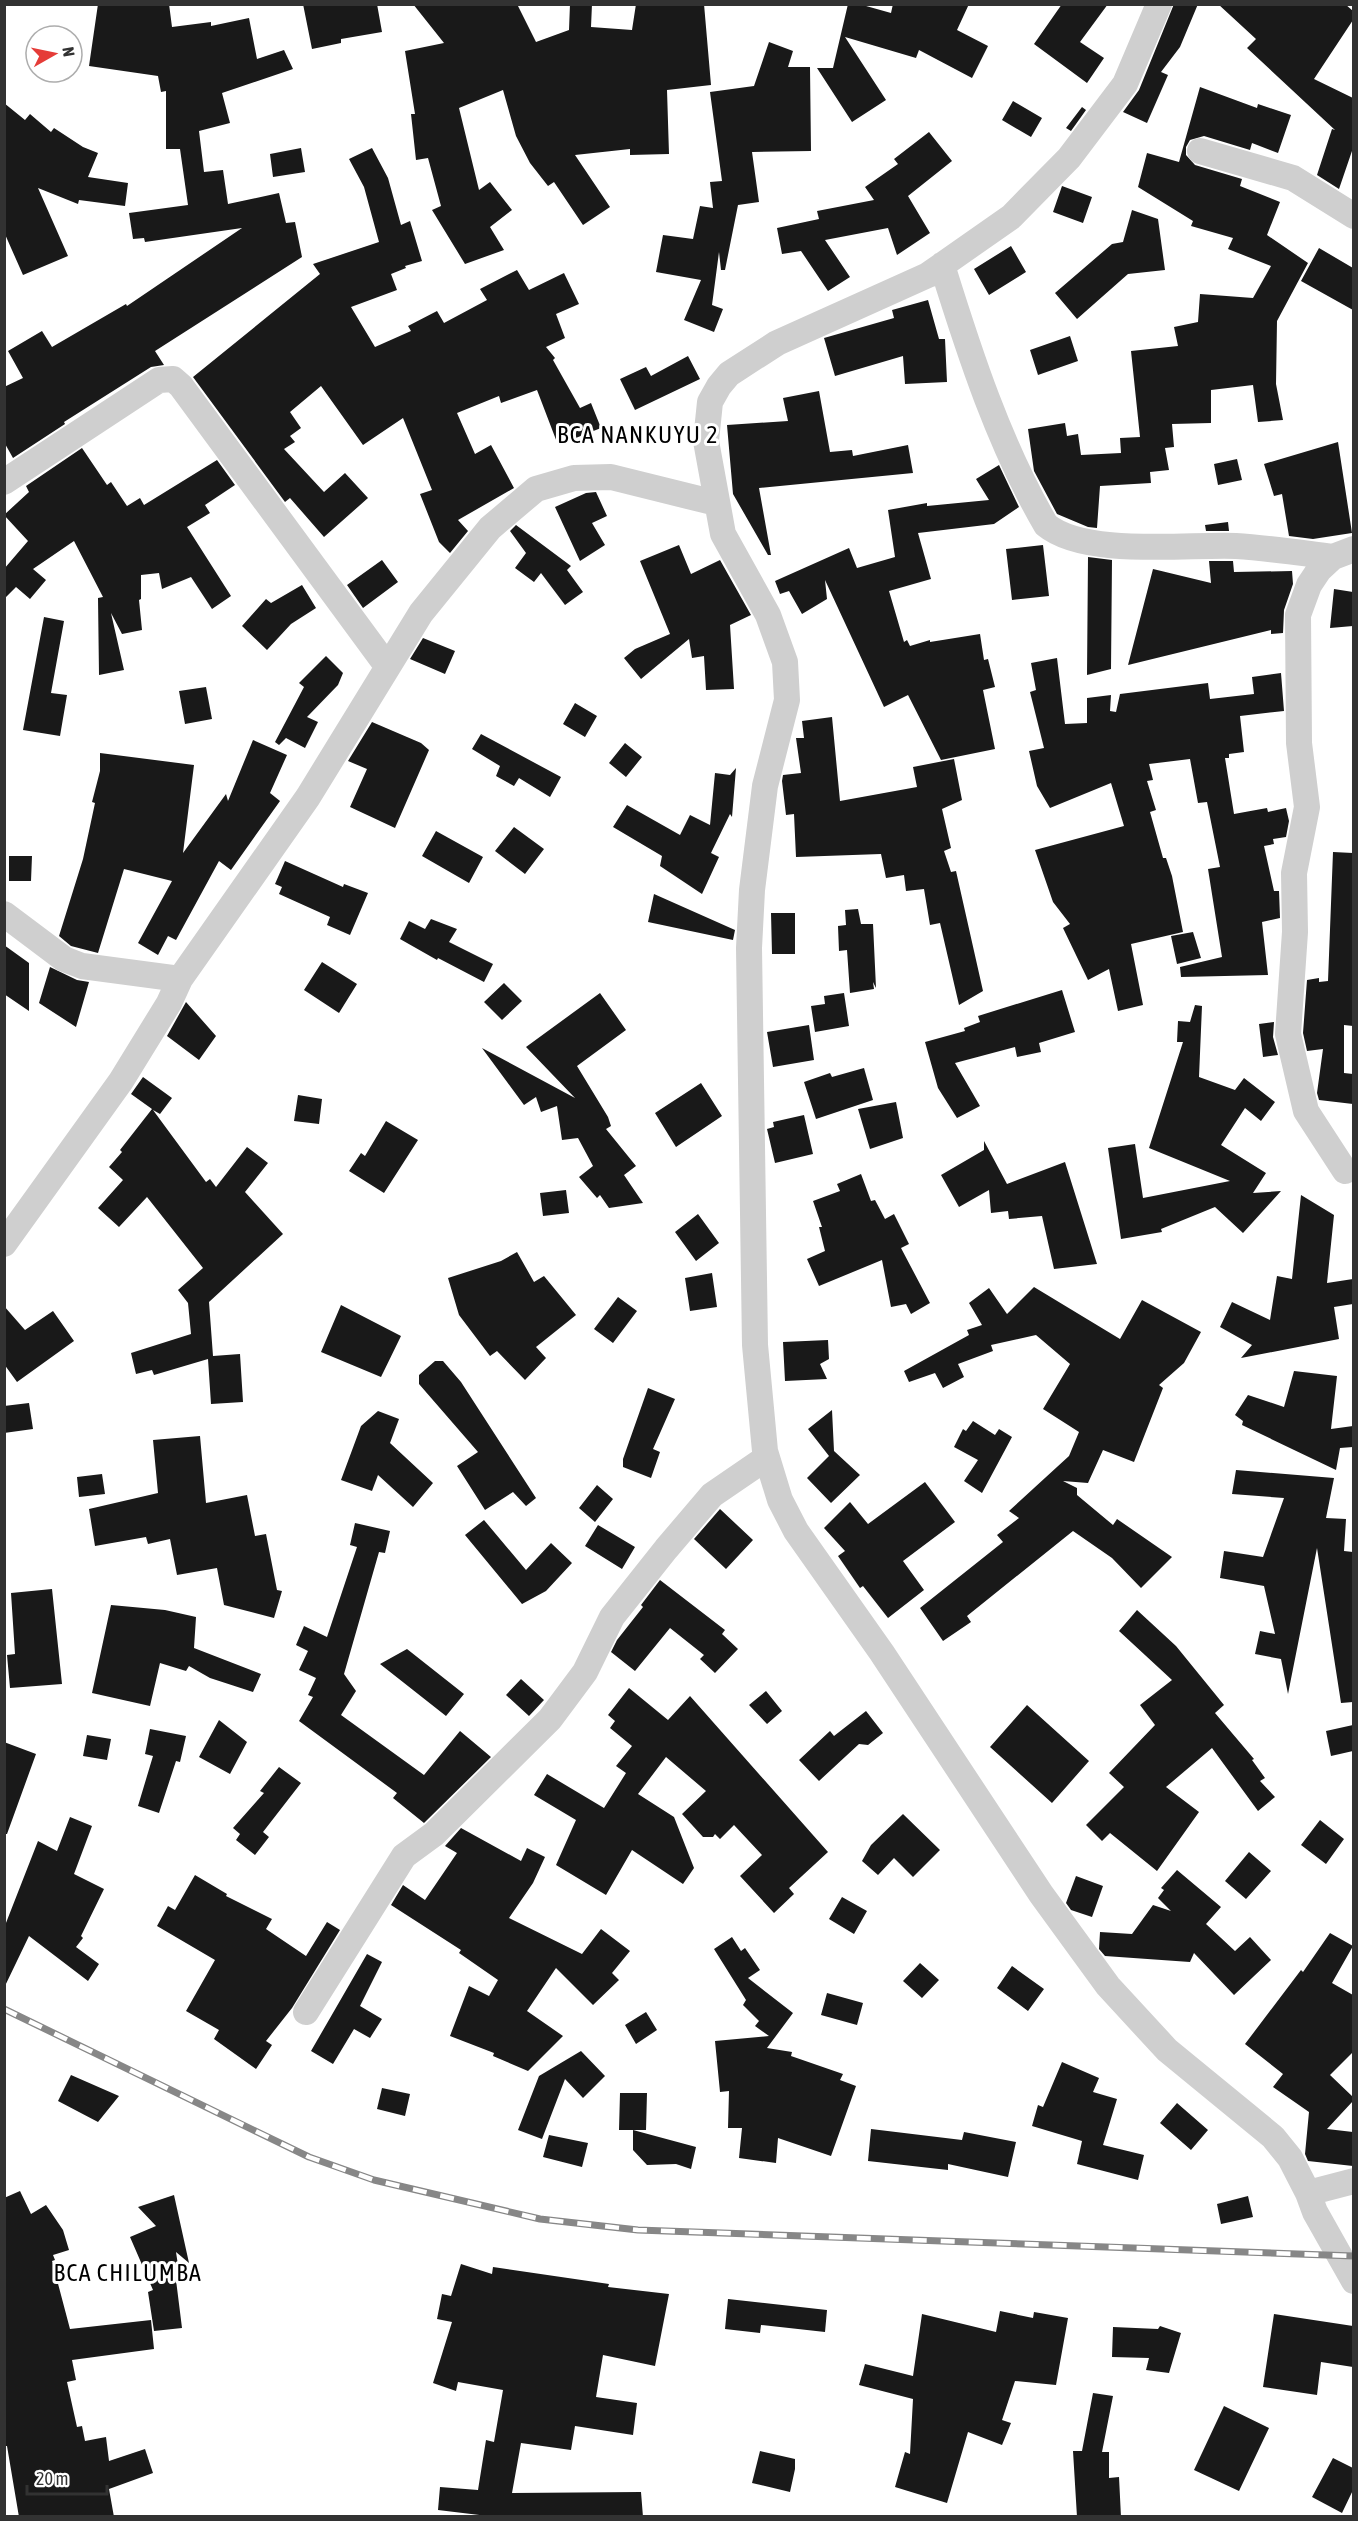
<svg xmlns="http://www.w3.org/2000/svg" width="1358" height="2521" font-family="'Asap Condensed',sans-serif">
<rect width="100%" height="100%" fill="#fff"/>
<path fill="#191919" d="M98,4H169L172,27L211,22V26L249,18L257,59L284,50L293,69L222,93L230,123L199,131L204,172L223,170L228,204L279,193L286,223L295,222L302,257L155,351L164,365L151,367L64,422L65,424L13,458L4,442V387L23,378L8,351L42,331L52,347L126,304L127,306L242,228L145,242L144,238L133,239L129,213L188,205L180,149H166V91L161,92L158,76L89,66Z
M303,4H377L382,32L341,39V43L312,49Z
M413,4H517L536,42L569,30L570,4H592L591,27L632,30L636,4H704L711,85L667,90L669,154L630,155V149L575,155L610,207L583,225L554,182L548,186L530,163L516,136L503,90L459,108L479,190L490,182L512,210L490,227L504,250L465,264L432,210L441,206L428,158L416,160L411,114H415L405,51L444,43Z
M848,4H859L891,13L893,4H969L957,30L988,46L972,78L919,50L916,58L845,37L886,100L852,122L817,68H833Z
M1062,4H1108L1080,42L1104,58L1087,83L1034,44Z
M1174,4H1198L1180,47L1161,72L1168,75L1147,123L1123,112L1139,90Z
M1218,4H1345L1353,11V20L1314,79L1353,98V148L1339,189L1317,175L1332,129L1335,130L1247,48L1256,39Z
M769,42L793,51L788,67H810L811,151L752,152L759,202L738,205L725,270H721L719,252L712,305L723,309L714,332L684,320L701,280L656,272L663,235L693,239L700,206L713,208L710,182L722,181L710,92L754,86Z
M1200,87L1257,108L1258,104L1291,115L1278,153L1252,143L1250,150L1204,136L1190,140L1186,147V155L1195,165L1242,179L1240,186L1280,202L1267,235L1308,263L1277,321L1276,384L1283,420L1258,422L1253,385L1211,390V423L1172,424L1174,447L1165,448L1169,470L1150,472L1151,483L1100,486L1097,528L1088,527L1057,514L1034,471L1028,429L1065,423L1067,436L1078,434L1081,455L1121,453L1120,438L1140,437L1131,351L1178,346L1174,327L1198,322L1200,294L1253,298L1271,266L1228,249L1233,238L1191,226L1193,221L1138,187L1147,153L1179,162Z
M1013,101L1042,118L1031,137L1002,120Z
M4,103L25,120L30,114L51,132L54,128L83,147L98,153L88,177L128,183L125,206L79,200L78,204L38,188L68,256L23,275L4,232Z
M1082,107L1086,110L1071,131L1066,128Z
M929,132L952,161L908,196L930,233L897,255L888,228L825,240L850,277L828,291L801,251L782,254L777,228L819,219L817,211L874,200L865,187L898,164L894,159Z
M301,148L305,172L273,177L270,154Z
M372,148L388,178L401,225L410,221L422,261L405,266L406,268L391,274L397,290L351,307L375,347L411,331L408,326L437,311L444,323L487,300L480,289L517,270L529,290L564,273L579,304L556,314L565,338L546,347L555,358L553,360L580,408L591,403L601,428L558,445L537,390L501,403L499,396L457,413L475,454L491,445L514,488L458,520L468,531L450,553L439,542L420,494L432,490L403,418L363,445L321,386L290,412L301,428L290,436L295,442L284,449L324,492L345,473L368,498L324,537L290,498L285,502L193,377L320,274L313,264L379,242L364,187L349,159Z
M1062,186L1092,197L1083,223L1053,212Z
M1132,210L1158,219L1165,270L1128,274L1077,319L1055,293L1112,244L1123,242Z
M1011,246L1026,272L989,295L974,269Z
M1319,248L1353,268V310L1301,281Z
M928,300L939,339H945L947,382L905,384L903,356L835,376L824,338L894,318L892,310Z
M1070,336L1078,361L1038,375L1030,350Z
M688,356L700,379L635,410L620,379L646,367L651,376Z
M819,391L830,452L852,450L853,456L908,445L913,473L759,488L771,555H768L733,494L727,425L788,421L783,398Z
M1338,442L1352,533L1313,539L1289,536L1282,494L1274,496L1264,464Z
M82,448L107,485L111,482L127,506L140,498L144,505L217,460L235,485L205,505L210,513L187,527L231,596L212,609L191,577L162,589L159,573L141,575V599L139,600L142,630L122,634L111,613L124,670L99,675L98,598L103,597L74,541L33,569L46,580L30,599L16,587L4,599V569L28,541L4,515L29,492L26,486Z
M1237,459L1242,480L1218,485L1214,464Z
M999,465L1019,507L994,524L918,533L931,579L889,591L904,642L907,640L910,646L930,640V642L980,634L984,660L988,659L995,687L983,690L995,749L941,760L908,695L884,707L825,580L827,599L802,614L789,591L780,594L775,581L849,548L857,568L895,557L888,510L927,503V506L989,500L976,479Z
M596,492L607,516L592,523L605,545L580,561L555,507L586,493Z
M1228,522L1229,531H1206L1205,525Z
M516,525L571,566L567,570L583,592L565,605L541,573L534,582L515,568L526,553L510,531Z
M679,545L691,574L720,560L751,615L730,625L734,689L706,690L704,656L692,658L689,639L641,679L624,658L635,649L670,634L640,561Z
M1043,545L1049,596L1012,600L1006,549Z
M1088,557L1112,560L1111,669L1087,675Z
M382,560L398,582L363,608L347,585Z
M1209,561H1233L1234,572L1292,571L1293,584L1284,610L1283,633L1271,634V630L1128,665L1153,569L1211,583Z
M302,585L316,608L291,624L267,650L242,626L266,599L271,603Z
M1334,589L1353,592V626L1330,628Z
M44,617L64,621L51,693L67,695L60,736L23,730Z
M423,638L455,651L445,674L410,659Z
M326,656L343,673L338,685L307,717L318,722L305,748L286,738L279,745L275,742L304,687L299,683Z
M1057,658L1065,724L1087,723V698L1111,695L1110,711L1116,712L1120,694L1208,683L1210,699L1254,694L1252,677L1281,673L1284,711L1240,716L1244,752L1229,754V758H1225L1234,814L1267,808L1268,812L1286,808L1289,821L1286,837L1273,839L1274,844L1264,846L1274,891H1279L1280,918L1262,922L1268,975L1181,977L1180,967L1222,957L1208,869L1220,867L1207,802L1198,803L1190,759L1149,764L1153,780L1147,781L1156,810L1150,812L1163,858H1166L1172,876L1183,932L1131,944L1143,1005L1118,1011L1109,969L1088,980L1063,928L1070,924L1053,902L1035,850L1124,826L1111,783L1050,808L1037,786L1029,751L1044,748L1030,692L1036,690L1031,663Z
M206,687L212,719L185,724L179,691Z
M575,703L597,716L585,737L563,724Z
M832,717L840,801L917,787L913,767L954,759L962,800L942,809L951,848L944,851L951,872L956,871L983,991L959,1005L940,923L930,925L924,889L906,891L904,875L886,878L881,854L796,857L794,814L786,815L782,781L783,775L801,773L796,738H804L802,721Z
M372,722L421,743L429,750L395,828L350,807L367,769L348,761Z
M481,734L561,777L550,797L519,778L514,786L496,776L500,766L472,749Z
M253,740L287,755L270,793L280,801L231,870L219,861L176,940L168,936L158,955L138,943L172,881L124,869L98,953L71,946L59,936L83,859L95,803L92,802L100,771V753L194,765L183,853L226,794L228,801Z
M625,743L642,757L626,777L609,763Z
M736,768L732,817L730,814L711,853L719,857L702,894L660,866L662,856L613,827L627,805L680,835L690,815L710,825L715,773L730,775Z
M514,827L544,849L525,874L495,851Z
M436,831L483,857L469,883L422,856Z
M1333,852L1353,853V1026L1344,1025V1073L1353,1074V1104L1319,1100L1317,1093L1323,1049L1307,1051L1303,1033L1307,980L1319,978V982L1328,981Z
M9,856H32L31,881H9Z
M285,861L343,887L344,884L368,893L350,935L327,925L330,917L279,894L282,887L275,884Z
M654,894L735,930L733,940L648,922Z
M858,909L861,924H873L876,988L873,982L874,989L850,993L847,950L839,951L838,926L846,925L845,910Z
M771,913H795V954H772Z
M431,919L457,929L449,942L493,964L484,982L438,958L437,960L400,939L409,921L425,929Z
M1193,932L1201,958L1177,964L1171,936Z
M4,945L29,963V1011L4,994Z
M322,962L357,984L339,1013L304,990Z
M50,967L77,980L89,982L76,1027L39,1003Z
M504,983L522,1001L502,1020L484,1002Z
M1062,990L1075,1032L1039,1043L1041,1052L1017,1057L1015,1047L955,1063L980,1106L957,1118L938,1088L925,1042L965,1031L964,1028L980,1022L978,1016Z
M600,993L626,1030L577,1066L608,1117L611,1126L606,1129L636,1166L624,1175L643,1203L609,1208L600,1195L597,1198L579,1177L593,1166L578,1138L562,1140L557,1106L541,1112L536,1097L524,1105L482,1048L575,1098L526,1047Z
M844,993L849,1026L815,1032L811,1006L825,1004L824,996Z
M186,1002L216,1036L199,1060L167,1036Z
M1195,1005L1202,1006L1199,1077L1235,1090L1244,1078L1275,1102L1261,1121L1245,1108L1221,1145L1266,1173L1253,1193L1281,1191L1243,1233L1215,1207L1161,1229L1162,1232L1121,1239L1108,1148L1135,1144L1143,1198L1230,1181L1149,1148L1183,1042H1177L1178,1021L1190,1022Z
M1274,1022L1273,1037L1278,1055L1263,1057L1259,1024Z
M809,1025L814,1060L773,1067L767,1032Z
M864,1068L873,1100L816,1119L804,1082L830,1073L832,1077Z
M143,1077L172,1098L160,1114L153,1110L206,1182L210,1179L216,1187L247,1147L268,1163L245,1192L283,1234L209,1302L213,1356L240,1354L243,1402L211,1404L208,1359L154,1375L152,1370L136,1374L131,1353L191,1334L188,1303L178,1290L203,1268L147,1197L119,1227L98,1208L123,1180L109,1167L122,1152L120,1150L152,1109L131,1094Z
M701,1083L722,1116L676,1147L655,1113Z
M298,1095L322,1099L319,1124L294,1121Z
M896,1102L903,1138L870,1149L858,1109Z
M804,1115L813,1154L775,1163L767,1129L774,1127L773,1122Z
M386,1121L418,1140L384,1193L349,1171L361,1153L365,1156Z
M984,1141L1007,1184L1065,1162L1097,1264L1054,1269L1042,1216L1009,1219L1008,1211L991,1213L989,1190L959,1207L941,1175L984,1150Z
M861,1174L871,1201L875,1200L885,1219L894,1214L909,1244L901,1248L930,1303L911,1314L906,1304L891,1307L882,1260L819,1286L807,1259L825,1251L819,1227H822L813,1201L840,1191L837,1184Z
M566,1190L569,1213L543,1216L540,1193Z
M1301,1195L1334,1215L1327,1283L1353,1279V1304L1334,1307L1339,1339L1241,1358L1252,1345L1220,1327L1232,1302L1270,1320L1277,1276L1292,1279Z
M698,1214L719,1243L696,1261L675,1232Z
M517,1252L534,1282L544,1276L576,1315L536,1347L546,1358L525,1380L497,1351L490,1356L459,1315L448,1278L501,1261Z
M712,1273L717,1307L690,1311L685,1278Z
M1034,1287L1120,1339L1142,1300L1201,1332L1184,1363L1159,1385L1163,1388L1134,1462L1103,1450L1088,1483L1063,1481L1077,1488V1495L1113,1525L1117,1519L1172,1557L1141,1588L1112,1558L1073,1531L967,1616L971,1622L943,1641L920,1608L1003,1542L997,1535L1019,1518L1009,1511L1069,1456L1079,1432L1043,1409L1070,1364L1036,1335L991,1345L993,1351L958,1364L964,1377L943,1388L935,1373L909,1382L904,1371L969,1335L967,1330L982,1325L969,1303L989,1288L1007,1314Z
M618,1297L637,1311L613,1343L594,1329Z
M341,1305L401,1336L381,1377L321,1352Z
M4,1306L25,1330L53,1311L74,1341L17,1382L4,1364Z
M828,1340L829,1359L820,1364L827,1379L785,1381L783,1342Z
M435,1361H443L461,1382L536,1498L526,1506L513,1492L485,1510L457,1466L478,1452L419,1384V1375Z
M1294,1371L1337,1376L1331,1429L1353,1426V1447L1340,1448L1336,1470L1242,1425L1243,1421L1235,1415L1248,1395L1284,1407Z
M648,1388L675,1399L653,1449L660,1452L651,1478L623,1467V1459Z
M29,1403L33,1429L4,1433V1406Z
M832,1410L834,1451L860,1475L831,1503L807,1478L829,1456L808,1429Z
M378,1411L399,1419L390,1443L433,1483L413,1507L378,1475L372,1491L341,1480L361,1426Z
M973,1421L995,1435L999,1429L1012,1437L982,1493L964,1481L978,1460L954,1447L963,1429L966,1431Z
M200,1436L206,1503L247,1495L255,1536L266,1534L277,1590L282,1591L274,1618L224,1605L217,1568L177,1575L170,1539L148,1544L146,1537L95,1546L89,1509L158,1493L153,1440Z
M1236,1470L1334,1478L1326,1518L1346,1519L1344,1551L1353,1552V1702L1341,1703L1317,1548L1288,1694L1281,1659L1255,1654L1260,1631L1275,1634L1264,1586L1220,1578L1224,1551L1263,1557L1284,1498L1232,1494Z
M102,1474L105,1494L79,1497L77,1477Z
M925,1482L955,1522L903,1561L924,1590L888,1618L863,1586L860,1588L838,1556L845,1551L824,1528L850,1502L868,1524Z
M597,1485L613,1499L595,1522L579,1508Z
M720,1509L753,1540L726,1569L694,1539Z
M484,1520L526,1570L551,1543L572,1563L546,1591L522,1604L465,1535Z
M355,1523L390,1531L385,1553L379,1552L344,1674L356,1691L341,1715L424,1775L460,1731L491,1757L424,1823L393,1798L397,1793L299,1721L313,1697L308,1695L316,1678L299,1670L308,1651L296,1645L304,1626L327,1637L357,1547L350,1545Z
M598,1525L635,1547L622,1569L585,1546Z
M660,1580L725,1630L722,1634L738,1649L715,1673L700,1659L704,1655L670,1628L635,1671L611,1652L617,1640L643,1607L641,1605Z
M52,1589L62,1684L10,1688L7,1655L15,1654L11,1593Z
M111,1605L165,1610L196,1617L194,1648L261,1674L253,1692L210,1678L189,1666L186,1671L160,1663L150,1706L92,1693Z
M1137,1610L1176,1646L1224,1705L1215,1713L1254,1759L1252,1760L1265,1778L1260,1781L1275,1797L1258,1811L1212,1748L1166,1787L1199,1812L1157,1871L1110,1833L1102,1841L1086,1825L1124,1787L1109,1773L1155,1725L1140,1705L1172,1680L1119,1631Z
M407,1649L464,1694L446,1716L380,1664Z
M521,1679L544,1700L529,1716L506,1695Z
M629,1688L668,1720L690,1696L828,1852L789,1888L794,1894L774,1913L740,1876L762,1855L734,1825L720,1839L715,1834L713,1837H703L682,1814L706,1791L666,1757L638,1794L674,1817L694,1868L683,1884L632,1850L606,1895L556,1865L576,1820L534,1795L547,1774L604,1808L626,1773L616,1766L632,1746L610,1728L615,1721L608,1715Z
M766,1691L782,1711L767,1724L749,1705Z
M1027,1705L1089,1761L1052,1803L990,1747Z
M866,1711L883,1733L868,1745L859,1744L819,1781L799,1760L830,1731L834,1736Z
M219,1720L247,1742L230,1774L199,1757Z
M1353,1725V1751L1331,1756L1326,1731Z
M150,1729L186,1736L180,1762L176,1761L159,1813L138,1806L153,1756L145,1754Z
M87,1735L111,1739L107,1760L83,1756Z
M4,1742L36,1754L7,1834H4Z
M279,1767L301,1783L263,1832L269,1837L255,1855L236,1840L240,1834L233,1828L264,1793L260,1791Z
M903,1814L940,1850L913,1877L894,1858L878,1875L862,1861L871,1845Z
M70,1817L92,1826L74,1874L104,1889L81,1936L83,1938L76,1947L99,1964L88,1981L29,1936L4,1988V1928L38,1841L57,1851Z
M1320,1820L1344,1839L1326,1864L1301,1845Z
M461,1828L521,1861L527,1848L545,1857L533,1883L509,1918L582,1954L601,1929L630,1951L612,1973L619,1980L593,2005L556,1968L527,2011L563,2036L528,2071L493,2056L494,2053L450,2036L469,1986L489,1996L498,1980L459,1953L461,1950L391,1905L403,1885L425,1900L457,1853L445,1846Z
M1249,1852L1271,1871L1246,1899L1225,1881Z
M1177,1870L1221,1907L1206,1924L1235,1951L1250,1937L1271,1960L1234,1995L1194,1953L1190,1962L1105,1956L1099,1949L1100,1932L1132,1934L1153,1905L1171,1911L1158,1898L1164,1890L1161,1888Z
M195,1875L227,1894L226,1896L272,1919L266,1929L306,1956L327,1922L340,1930L292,2008L266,2041L272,2045L256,2069L214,2039L219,2030L186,2011L215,1960L157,1926L168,1906L175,1910Z
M1076,1876L1103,1886L1092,1917L1071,1910L1066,1903Z
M842,1897L867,1911L854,1934L829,1919Z
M1330,1933L1353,1946L1332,1983L1353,1995V2052L1330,2075L1353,2097V2101L1327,2129L1353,2132V2166L1308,2161L1305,2154L1309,2112L1273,2087L1283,2074L1245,2044L1301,1970L1303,1972Z
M732,1937L741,1951L745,1948L760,1970L748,1978L793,2013L767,2048L792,2052L791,2056L843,2074L840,2080L856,2086L831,2156L778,2138L776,2163L739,2158L742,2128H728L729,2091L720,2092L715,2041L769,2036L755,2026L759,2021L743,2005L746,2000L714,1949Z
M367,1954L382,1962L360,2006L382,2019L370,2038L354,2029L333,2064L311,2051Z
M920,1963L939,1980L922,1998L903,1981Z
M1012,1966L1044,1989L1028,2011L997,1988Z
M827,1993L863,2003L857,2025L821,2015Z
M646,2012L657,2030L636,2044L625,2025Z
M581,2051L605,2076L583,2098L565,2079L542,2139L518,2130L539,2076Z
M1062,2062L1099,2078L1093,2092L1117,2099L1103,2145L1144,2155L1138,2180L1077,2164L1082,2141L1032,2126L1038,2105L1043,2107Z
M71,2075L119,2096L98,2122L58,2101Z
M382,2088L410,2094L405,2116L377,2109Z
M620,2093H647L646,2130H619Z
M1177,2103L1208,2130L1191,2150L1160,2123Z
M871,2129L962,2140L964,2132L1016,2142L1008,2177L948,2164V2170L868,2161Z
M633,2130L696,2147L691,2169L676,2164L647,2165L633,2150Z
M549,2135L588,2143L582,2167L543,2157Z
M20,2191L31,2214L46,2205L63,2230L69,2250L53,2255L55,2260L52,2261L70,2329L151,2320L154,2349L72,2360L76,2380L67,2382L77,2427L82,2426L85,2441L106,2437L109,2461L145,2449L153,2473L109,2489L114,2517H19L7,2446H4V2198Z
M174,2195L189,2263L176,2252L179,2272H175L182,2328L154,2331L148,2292L153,2290L130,2237L156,2226L138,2207Z
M1248,2196L1253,2217L1221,2224L1217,2204Z
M461,2264L492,2274L493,2267L609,2284L608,2287L669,2294L655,2366L603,2355L596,2397L637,2403L633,2435L575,2426L571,2450L521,2443L512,2493L641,2492L643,2517H496L438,2510L440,2487L478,2490L486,2440L494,2442L503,2390L458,2382L456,2391L433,2383L452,2322L437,2319L442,2294L451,2296Z
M728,2299L827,2310L825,2332L761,2325L760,2333L725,2329Z
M1000,2311L1033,2318L1034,2312L1068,2318L1056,2385L1015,2381L1002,2420L1011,2423L1002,2445L968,2432L947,2503L895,2487L905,2452L910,2454L913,2399L859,2385L865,2364L913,2376L922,2314L996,2332Z
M1274,2314L1353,2326V2367L1321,2362L1317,2395L1263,2387Z
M1160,2326L1181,2333L1169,2373L1146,2370L1149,2358L1112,2357L1113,2327L1158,2329Z
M1093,2393L1113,2396L1102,2452H1109V2478L1119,2477L1121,2517H1077L1073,2451H1082Z
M1224,2406L1269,2428L1239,2491L1194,2470Z
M760,2451L795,2459V2469L790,2492L752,2483Z
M1333,2458L1353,2468V2490L1342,2513L1312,2497Z"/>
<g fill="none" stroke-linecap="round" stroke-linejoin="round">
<path stroke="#cfcfcf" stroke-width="26" d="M1159,4L1125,84L1069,158L1011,217L928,275L777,343L729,374L719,386L710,402L706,441L723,534L768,615L785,662L787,700L765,786L752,890L749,948L755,1345L765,1451L780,1500L796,1531L882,1653L1041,1894L1108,1986L1167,2050L1273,2137L1290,2158L1308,2193L1315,2212L1354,2281
M1200,151L1293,178L1354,216
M942,265C970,355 999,444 1046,525C1085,557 1186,544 1236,546C1269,548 1301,553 1333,557
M4,482L159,380L173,379L181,386L387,666
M4,914L64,959L82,966L180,979
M1345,1171L1306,1111L1288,1034L1295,932L1294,873L1307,807L1299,743L1298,615L1309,585L1319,570L1333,557L1354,549
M4,1244L121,1081L169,1003L180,979L308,797L421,613L490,528L536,489L574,478L611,477L716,503
M306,2012L404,1856L434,1834L550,1719L585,1672L612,1617L666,1549L712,1495L766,1458
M1308,2193L1354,2181"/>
<defs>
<path id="rail" d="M4,2009L309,2157L374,2180L540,2219L638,2230L1354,2256"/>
</defs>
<use href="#rail" stroke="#878787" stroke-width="7"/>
<use href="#rail" stroke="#fff" stroke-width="4.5" stroke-dasharray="14" stroke-linecap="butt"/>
</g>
<g text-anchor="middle" stroke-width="6" stroke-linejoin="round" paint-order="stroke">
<g font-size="24" letter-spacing="1.5" fill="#000" stroke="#fff">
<text x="638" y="443">BCA NANKUYU 2</text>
<text x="128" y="2281">BCA CHILUMBA</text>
</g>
</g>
<rect width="1358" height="2521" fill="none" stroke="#323232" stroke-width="12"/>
<g transform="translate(54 54) rotate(81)"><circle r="28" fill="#ffffff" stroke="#adadad" stroke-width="1.5"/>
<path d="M0-4.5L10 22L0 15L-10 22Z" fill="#e53c38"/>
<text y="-9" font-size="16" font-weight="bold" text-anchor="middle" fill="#323232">N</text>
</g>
<path d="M27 2485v9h80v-9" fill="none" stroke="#323232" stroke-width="3"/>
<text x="36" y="2485" font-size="18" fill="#323232" stroke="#ffffff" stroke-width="4.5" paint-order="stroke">20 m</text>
</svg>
